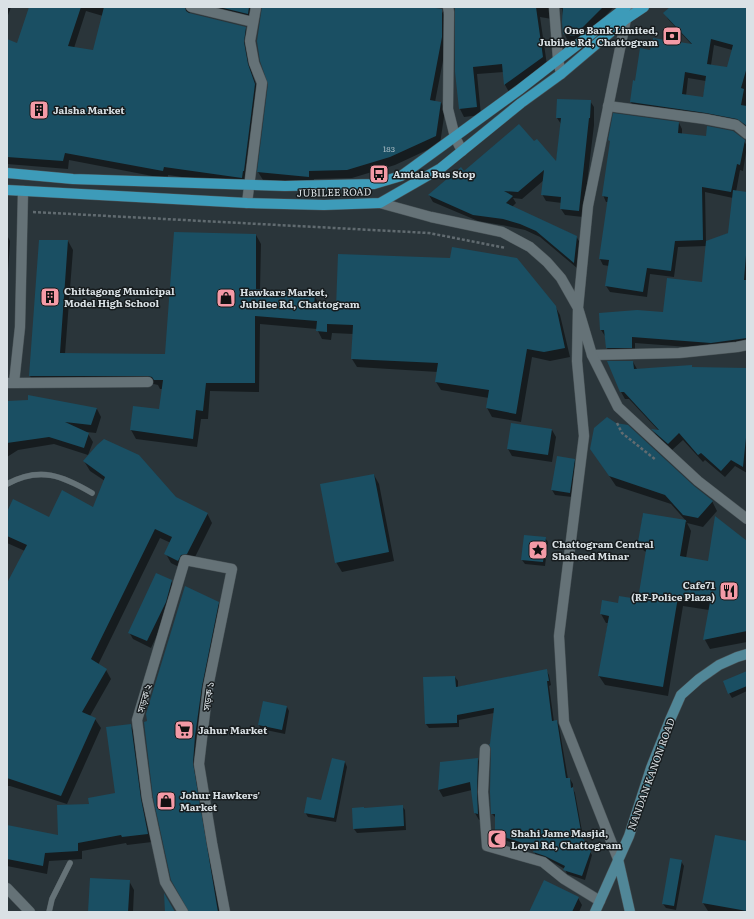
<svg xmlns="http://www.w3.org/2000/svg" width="754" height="919" font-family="Literata,'Noto Sans Bengali',serif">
<rect width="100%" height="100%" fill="#2a353a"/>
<path fill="#0007" fill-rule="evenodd" d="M7,7H11L7,18Z
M30,7H423L441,10L446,18V45L435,102H441L445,110L440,144L395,165L352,178L314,179L313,184L263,180L258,172L269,84L263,8L258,9L252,22L191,10L189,14L245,28L250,36L248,51L252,73L259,93L246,186L168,175V179L69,160L68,169L7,164V40L18,44ZM86,11L103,16L94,51L74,48Z
M455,7H614L578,44L568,41L564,33L563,16L562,9L559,8L552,19L540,17L547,65L509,92L505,85L504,72L477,74L481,115L464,117L460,109Z
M671,7H747V129L634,109L631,102L634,82H636L651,51L692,45L668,19L665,13ZM714,45L732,50L728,68L711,65ZM688,78L706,81L703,99L686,96Z
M590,101L594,107V125L583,217L565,215L561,209L562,203L546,201L542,194L544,180L522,199L513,198L516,203L512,207L576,236L580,243L577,268L540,237L525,230L507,226L478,221L433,202L429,195L461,169L464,172L534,143L556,164L561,124L557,118Z
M679,123L682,129V134L744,141L747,146L743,171L740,170L736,192L747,193V345L715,349L635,343V354H610L607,348L605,336L601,330L664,313L703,283L707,246L678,247L674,277L650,274L647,297L610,292L606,286L609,266L603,265L600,259L608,202H606L603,195ZM705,192L733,198L729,233L706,242Z
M7,235L10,241L7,288Z
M256,235L261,244L260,291L314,295L319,304V308L337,309L555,306L560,315L570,357L550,361L532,357L521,422L492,417L487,408L489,398L441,390L436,382L438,372L357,367L352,359L353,334L332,333L331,340L322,339L317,329L260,324L259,392L210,391L208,419H201L197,447L136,439L131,430L160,410L163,389H160L158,385L154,384L35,385L30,376L40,241H68L73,250L65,354L166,355Z
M633,362L637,369L693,368L747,369V473L735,466L725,477L705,460L703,462L683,440L672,450L657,436L653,430L659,431L629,399H625L621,392Z
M29,396L97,409L101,417L96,433L87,432L93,442L88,455L54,444L18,450L7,457V402L29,401Z
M552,430L556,437L552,462L512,456L508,449Z
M591,449L693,487L712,501L717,511L703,527L687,523L691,531L686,558L709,562L747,543V642L710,649L705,640L709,610L683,606L668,696L605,685L599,676L608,623H606L601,614L619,604L639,600L647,552L644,551L639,542L643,514L687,522L671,504L616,486Z
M574,460L577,465L572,497L555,495L552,490Z
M84,461L176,498L207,513L212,523L192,563L183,569L171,563L166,554L171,543L160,538L98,665L106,670L111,679L90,716L95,719L101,728L67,804L10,786H7V585L25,551L7,543V515L50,518L94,509L105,481L90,471Z
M374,475L379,484L394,561L342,572L336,562Z
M545,538L548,542L545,566L525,564L522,560Z
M171,581L175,588L169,609L151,648L133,639L129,632Z
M218,603L223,612L199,746L221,912H190L148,722Z
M546,670L549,675L551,685L549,686L554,722L557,721L559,726L568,779H570L573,784V789L575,793L584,842L592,855L585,880L567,874L565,869L549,860L536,856L534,851V850L498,838L496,833V818L492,814L494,713L459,720V727L429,728L426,724L455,677L458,681V687Z
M747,672V691L732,698L729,693Z
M287,707L289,711L285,734L261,729L259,725Z
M130,725L135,733L152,842L127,845L126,843L82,851V859L49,861L47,874L7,866V826L59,836L90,805L117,794Z
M478,759L481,766V820H479L475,813L472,790L443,797L439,790L441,763Z
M345,762L347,767L336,822L308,817L305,812L322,801Z
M402,806L405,810L406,830L357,833L354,829L364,809Z
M747,842V912L708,911L703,903Z
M681,861L684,866L676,910L666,908L663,904Z
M129,881L134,890L133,912H89Z
M578,898L582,905L579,912H531Z"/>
<path fill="#1a4f63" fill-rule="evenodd" d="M29,7H81L68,46L93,50L104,7H185L186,11L189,13L246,27L244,42L248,64L255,84L244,171H243L242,178L164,167L163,171L65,153L63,161L7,157V39L17,43Z
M219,7H249L248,14Z
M262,7H429L442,9V37L430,100L441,102L436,136L390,157L347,170L309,171V177L257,172L268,84L260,61L257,41Z
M455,7H536L543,57L504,85L502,64L473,67L477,107L459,109L455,72Z
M563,7H603L574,36L563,34L562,22Z
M670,7H747V67L741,88L744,89L741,105L747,106V126L737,119L706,113L630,102L633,80L635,81L640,48L650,50L653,38L692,44L663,13ZM711,39L733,45L727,67L707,64ZM685,72L706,76L703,97L682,94Z
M557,99L591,100L590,118H589L579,211L560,209L561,197L541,195L544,170L518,192L504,191L513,196L506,203L577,236L574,263L536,231L520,224L503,219L473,215L428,195L461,167L464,171L519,124L534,141L537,139L556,161L561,118H556Z
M613,113L679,122L678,133L706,136L707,126L733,131L745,140L740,165L737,164L731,192L702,187L703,240L675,241L671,271L647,268L643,292L605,286L609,260L599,259L608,197L602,196L610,141L608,140Z
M733,190L747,192V243L744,280H747V338L711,343L632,337V348H606L604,330H600L599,313L637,310L663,312L667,278L702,282L706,241L728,233Z
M174,232L256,234V289L315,294L314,306L336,308L338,254L450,258L452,247L517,258L556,306L565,348L544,352L527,349L516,414L486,408L489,390L435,382L438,363L351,359L353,325L327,324V332L316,331L317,321L255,316V383H206L203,411L196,410L193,439L130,430L133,406L159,409L163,380H154L152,377L148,376H29L39,240H68L60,353L165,354Z
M607,361H633L634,369L692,365V367L747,368V428L743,467L731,460L721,471L701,453L698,455L679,433L668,444L651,429L659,430L624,392H620Z
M28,395L97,408L91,425L65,422L89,433L84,448L49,437L7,443V401L28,400Z
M607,417L616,423L628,425L694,486L713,501L698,518L683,515L665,495L609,476L590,449L594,428Z
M511,423L552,429L548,455L507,449Z
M104,439L139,455L176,497L208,513L187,554L181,555L178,561L164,554L172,537L155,529L91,659L107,669L82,712L96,718L61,796L7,778V583L27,545L7,536V512L13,499L49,517L62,490L93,507L105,477L83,461L97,445Z
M557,456L575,459L570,493L551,490Z
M374,474L389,552L335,563L320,484Z
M643,513L686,520L680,556L708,561L715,516L747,541V631L703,640L710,602L678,597L663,687L598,676L609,616L600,614L602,600L618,603L619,596L638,599L647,544L638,542Z
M524,535L546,537L543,562L521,560Z
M156,573L172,580L166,602L147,641L128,633Z
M185,586L219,602L202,686L195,736L193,763L218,912H189L171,880L153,797L144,722L147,721L146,714Z
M547,669L549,681H547L552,721L557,720L566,778H570L571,788L573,787L582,837L591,851L582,876L563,870L565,866L545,856L533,852L535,847L495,834V814H491L490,792L491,749L489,744H490L494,708L457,715V723L425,724L423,677L455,676L456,687Z
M747,671V686L728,694L723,681Z
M263,701L287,706L282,730L258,725Z
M131,724L141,799L148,834L122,837L121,835L78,843V851L45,853L43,866L7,859V825L58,835L57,805L89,804L88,798L115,793L106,727Z
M332,758L345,761L334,818L304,813L307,797L321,800Z
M478,758L477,792L478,814L474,813L470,782L438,790L440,762Z
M403,805L404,826L353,829L352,808L364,807V808Z
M715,835L747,841V911L702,903Z
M670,858L682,860L674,906L662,904Z
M90,878L130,880L128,912H88Z
M544,880L579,897L572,912H529Z
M164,893L175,912H165Z"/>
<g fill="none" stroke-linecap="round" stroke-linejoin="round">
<defs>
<path id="service" d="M7,484C40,466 63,476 92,493
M49,912L52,899L70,863"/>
<path id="minor" d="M191,7L253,22
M448,7L449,12L448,109L455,137L462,151
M554,7L558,59L561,74
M608,106L705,119L736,125L747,134
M247,203L262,83L254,63L250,41L256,7
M592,355L679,353L737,347L747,345
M7,383H14L20,327L23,191
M14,383L148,382
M485,749L483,792L487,846L543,862L564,879L600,901
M7,888L30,912
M183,912L165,882L147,798L137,720L185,560L232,569L208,687L199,764L212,843L225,912"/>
<path id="tertiary" d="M380,203L431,217L502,232L530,247L547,262L561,278L578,308L592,355L618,407L698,481L747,519
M618,859L564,722L559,636L584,436L577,361L578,308L588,206L626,19L632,7"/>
<path id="secondary" d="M618,859L630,912
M595,912L629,836L651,768L670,720L681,695L699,679L719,665L737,657L747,654"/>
<path id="primary" d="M7,173L73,179L285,186L374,184L401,176L519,90L626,7
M7,190L247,203L324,205L380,203L441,168L521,103L561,74L626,19L644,7"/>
</defs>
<use href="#service" stroke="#4a5458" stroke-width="6"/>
<use href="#minor" stroke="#4a5458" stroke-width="11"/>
<use href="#tertiary" stroke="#4a5458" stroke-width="11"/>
<use href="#secondary" stroke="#4a5458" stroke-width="11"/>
<use href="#primary" stroke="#4a5458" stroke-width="11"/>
<path stroke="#616b70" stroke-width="2.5" stroke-dasharray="3 2" stroke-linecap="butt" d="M33,212L429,233L506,248
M617,423L622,433L656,460"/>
<use href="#service" stroke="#657277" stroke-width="5.5"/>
<use href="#minor" stroke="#657277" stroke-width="10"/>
<use href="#tertiary" stroke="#657277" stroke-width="10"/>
<use href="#secondary" stroke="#518798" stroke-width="10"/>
<use href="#primary" stroke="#3d9bb9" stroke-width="10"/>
</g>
<defs>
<symbol id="bank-square" viewBox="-11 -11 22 22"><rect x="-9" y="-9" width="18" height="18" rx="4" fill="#f49aa6" stroke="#171c1e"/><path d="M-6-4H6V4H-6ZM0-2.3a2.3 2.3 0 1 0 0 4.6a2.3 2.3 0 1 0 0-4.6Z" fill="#111"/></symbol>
<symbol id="building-square" viewBox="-11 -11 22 22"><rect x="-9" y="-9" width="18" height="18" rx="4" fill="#f49aa6" stroke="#171c1e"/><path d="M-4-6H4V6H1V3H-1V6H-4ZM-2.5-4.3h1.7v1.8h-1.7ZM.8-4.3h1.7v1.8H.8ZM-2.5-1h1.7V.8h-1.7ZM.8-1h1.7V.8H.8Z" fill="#111"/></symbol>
<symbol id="bus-square" viewBox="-11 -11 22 22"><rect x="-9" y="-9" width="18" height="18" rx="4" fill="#f49aa6" stroke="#171c1e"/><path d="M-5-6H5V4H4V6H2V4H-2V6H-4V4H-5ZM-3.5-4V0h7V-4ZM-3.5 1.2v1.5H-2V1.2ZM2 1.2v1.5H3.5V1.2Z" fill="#111"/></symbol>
<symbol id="shop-square" viewBox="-11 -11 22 22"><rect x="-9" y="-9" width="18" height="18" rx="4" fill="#f49aa6" stroke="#171c1e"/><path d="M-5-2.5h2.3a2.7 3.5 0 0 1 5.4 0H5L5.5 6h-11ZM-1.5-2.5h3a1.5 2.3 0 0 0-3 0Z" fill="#111"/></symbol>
<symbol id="sight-square" viewBox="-11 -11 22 22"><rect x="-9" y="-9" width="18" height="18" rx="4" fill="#f49aa6" stroke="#171c1e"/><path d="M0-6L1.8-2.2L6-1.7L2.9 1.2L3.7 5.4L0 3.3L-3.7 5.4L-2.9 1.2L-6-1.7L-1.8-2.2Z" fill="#111"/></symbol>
<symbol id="restaurant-square" viewBox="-11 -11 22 22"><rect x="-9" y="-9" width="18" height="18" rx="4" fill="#f49aa6" stroke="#171c1e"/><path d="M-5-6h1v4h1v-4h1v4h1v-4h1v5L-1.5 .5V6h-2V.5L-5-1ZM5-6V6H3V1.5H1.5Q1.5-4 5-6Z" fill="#111"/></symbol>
<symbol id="supermarket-square" viewBox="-11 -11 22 22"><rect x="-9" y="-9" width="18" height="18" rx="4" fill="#f49aa6" stroke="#171c1e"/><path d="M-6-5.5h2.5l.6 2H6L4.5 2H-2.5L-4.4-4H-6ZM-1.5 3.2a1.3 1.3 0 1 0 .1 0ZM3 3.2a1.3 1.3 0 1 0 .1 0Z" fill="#111"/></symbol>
<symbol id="mosque-square" viewBox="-11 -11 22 22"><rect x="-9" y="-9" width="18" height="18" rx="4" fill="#f49aa6" stroke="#171c1e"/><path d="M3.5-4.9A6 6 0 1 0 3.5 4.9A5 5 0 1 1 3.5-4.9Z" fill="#111"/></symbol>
</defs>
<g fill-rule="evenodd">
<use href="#bank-square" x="661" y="25" width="22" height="22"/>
<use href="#building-square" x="28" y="99" width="22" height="22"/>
<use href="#bus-square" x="368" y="163" width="22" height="22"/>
<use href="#building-square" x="39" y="286" width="22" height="22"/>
<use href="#shop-square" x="215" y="287" width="22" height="22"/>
<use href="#sight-square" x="527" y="539" width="22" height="22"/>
<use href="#restaurant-square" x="718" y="580" width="22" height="22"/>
<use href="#supermarket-square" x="173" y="719" width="22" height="22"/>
<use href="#shop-square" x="155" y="790" width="22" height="22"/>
<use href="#mosque-square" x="486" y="828" width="22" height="22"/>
</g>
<g text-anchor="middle" stroke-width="3" stroke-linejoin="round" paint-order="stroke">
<g font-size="8" fill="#aabcc4">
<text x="389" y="152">183</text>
</g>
<g font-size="10" font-weight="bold" fill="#dae1e5" stroke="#171c1e" text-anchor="start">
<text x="658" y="34" text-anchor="end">One Bank Limited,<tspan x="658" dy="12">Jubilee Rd, Chattogram</tspan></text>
<text x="53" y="114">Jalsha Market</text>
<text x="393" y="178">Amtala Bus Stop</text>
<text x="64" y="295">Chittagong Municipal<tspan x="64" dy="12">Model High School</tspan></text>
<text x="240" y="296">Hawkars Market,<tspan x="240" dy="12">Jubilee Rd, Chattogram</tspan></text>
<text x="552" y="548">Chattogram Central<tspan x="552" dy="12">Shaheed Minar</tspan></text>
<text x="715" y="589" text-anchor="end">Cafe71<tspan x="715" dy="12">(RF-Police Plaza)</tspan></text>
<text x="198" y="734">Jahur Market</text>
<text x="180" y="799">Johur Hawkers'<tspan x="180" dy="12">Market</tspan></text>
<text x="511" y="837">Shahi Jame Masjid,<tspan x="511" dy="12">Loyal Rd, Chattogram</tspan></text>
</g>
<g font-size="10" fill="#dae1e5" stroke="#171c1e">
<text transform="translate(334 192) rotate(-1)" y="4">JUBILEE ROAD</text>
<text transform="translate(208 696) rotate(-82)" y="4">সড়ক ১</text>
<text transform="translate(144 698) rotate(-74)" y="4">সড়ক ২</text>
<text transform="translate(651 774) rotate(-70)" y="4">NANDAN KANON ROAD</text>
</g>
</g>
<rect width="754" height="919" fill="none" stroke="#dae1e5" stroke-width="16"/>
</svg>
